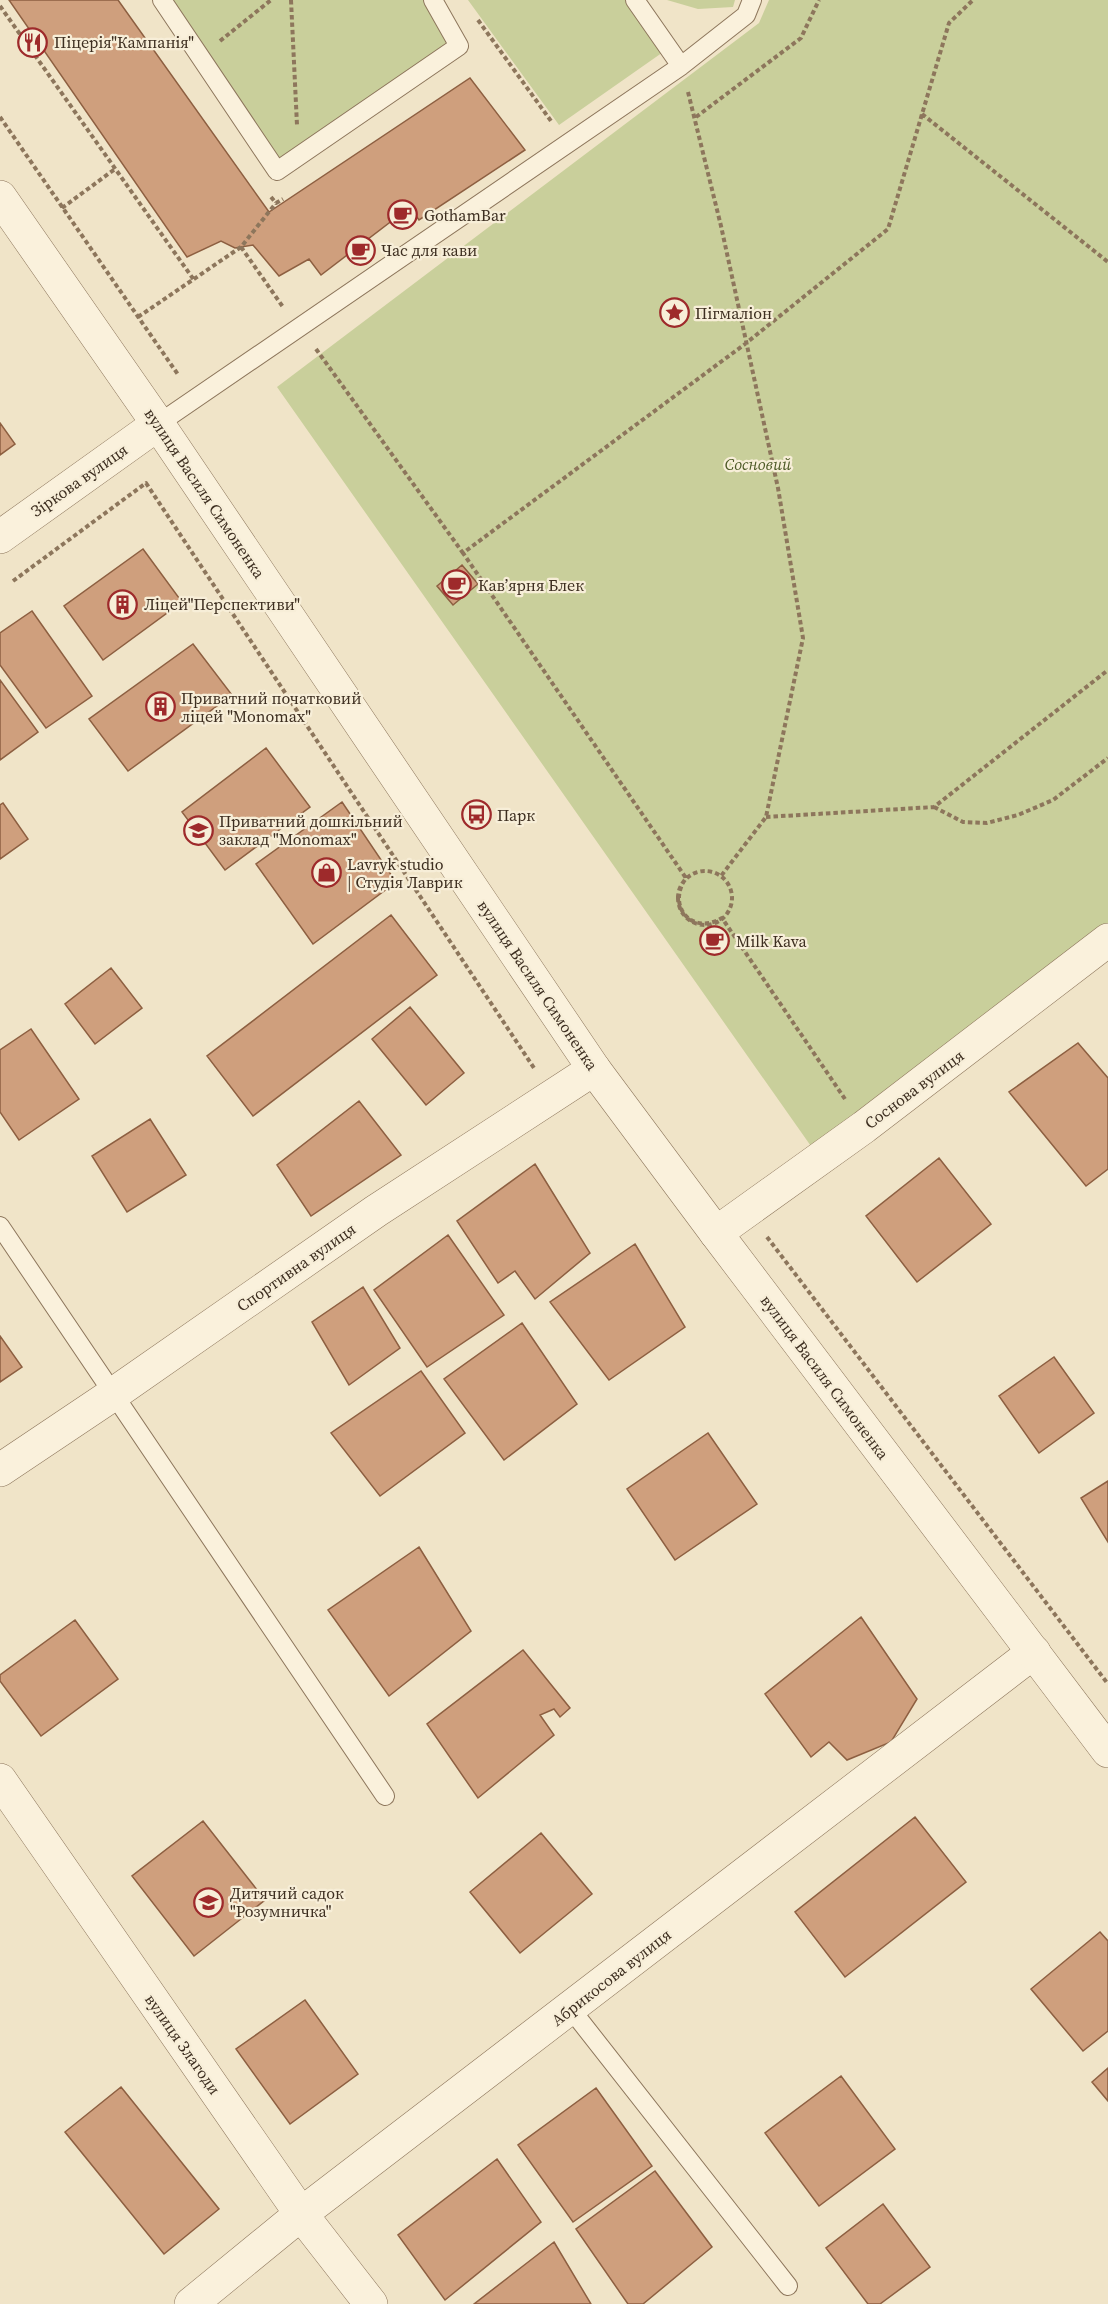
<svg xmlns="http://www.w3.org/2000/svg" width="1108" height="2304" font-family="'Source Serif 4',serif">
<rect width="100%" height="100%" fill="#f0e4c8"/>
<path fill="#c9cf9b" d="M169,0H426L448,43L278,161Z
M468,0H631L666,50L559,125Z
M667,0H735L733,7L698,9Z
M769,0H1108V937L820,1159L277,387L759,23Z"/>
<path fill="#cf9f7d" stroke="#8d5f41" stroke-width="1.5" d="M9,0H118L269,212L470,78L525,150L419,220L410,207L321,275L309,259L279,276L253,245L235,248L221,241L187,257Z
M0,423L15,444L0,455Z
M143,549L182,602L103,660L64,606Z
M462,565L478,584L453,605L437,586Z
M32,611L92,696L46,728L0,665V633Z
M193,644L232,695L128,771L89,719Z
M0,680L38,732L0,760Z
M266,748L310,807L225,870L182,812Z
M342,802L396,882L313,944L256,864Z
M3,803L28,839L0,859V805Z
M391,915L437,975L253,1116L207,1056Z
M719,927L729,941L711,954L701,941Z
M111,968L142,1008L95,1044L65,1004Z
M410,1007L464,1073L426,1105L372,1039Z
M31,1029L79,1099L19,1140L0,1112V1050Z
M1078,1043L1108,1078V1169L1086,1186L1009,1092Z
M359,1101L401,1155L311,1216L277,1165Z
M150,1119L186,1175L127,1212L92,1156Z
M939,1158L991,1224L917,1282L866,1216Z
M535,1164L590,1253L535,1299L515,1271L498,1283L457,1221Z
M448,1235L504,1315L427,1367L374,1290Z
M635,1244L685,1327L609,1380L550,1302Z
M363,1287L400,1348L349,1385L312,1322Z
M522,1323L577,1404L504,1460L444,1379Z
M0,1336L22,1367L0,1382Z
M1054,1357L1094,1413L1039,1453L999,1396Z
M421,1371L465,1433L380,1496L331,1433Z
M708,1433L757,1504L675,1560L627,1489Z
M1108,1481V1542L1081,1498Z
M419,1547L471,1631L389,1696L328,1610Z
M861,1617L917,1699L891,1742L847,1760L829,1742L811,1757L765,1694Z
M75,1620L118,1679L41,1736L0,1681V1675Z
M523,1650L570,1708L560,1717L554,1709L540,1715L554,1735L478,1798L427,1724Z
M915,1817L966,1882L845,1977L795,1912Z
M203,1821L265,1900L194,1956L132,1876Z
M541,1833L592,1894L520,1953L470,1892Z
M1100,1932L1108,1941V2031L1083,2051L1031,1989Z
M305,2000L358,2074L290,2124L236,2049Z
M1108,2068V2101L1092,2082Z
M841,2076L895,2149L819,2206L765,2133Z
M121,2087L219,2209L164,2254L65,2132Z
M596,2088L652,2166L573,2222L518,2145Z
M497,2159L541,2222L445,2300L398,2235Z
M655,2171L712,2247L643,2304H628L576,2229Z
M883,2204L930,2267L880,2304H868L826,2248Z
M554,2242L591,2304H474Z"/>
<g fill="none" stroke-linecap="round" stroke-linejoin="round">
<defs>
<path id="service" d="M162,0L277,171L459,46L433,0
M635,0L681,66
M158,424L681,66L746,15L752,0
M0,1226L385,1796
M570,2008L788,2286"/>
<path id="minor" d="M0,537L158,424
M716,1233L864,1127L1108,940
M0,1470L112,1395L376,1211L594,1069
M0,1780L301,2214L371,2304
M191,2304L301,2214L1034,1652"/>
<path id="tertiary" d="M0,197L158,424L594,1069L716,1233L1108,1751"/>
</defs>
<use href="#service" stroke="#8d765c" stroke-width="20"/>
<use href="#minor" stroke="#8d765c" stroke-width="34"/>
<use href="#tertiary" stroke="#8d765c" stroke-width="34"/>
<path stroke="#8d765c" stroke-width="4" stroke-dasharray="4.5 3" stroke-linecap="butt" d="M291,0L297,125
M0,6L194,280
M478,20L551,121
M220,41L271,0
M688,92L721,226L778,488L803,638L766,817L721,876
M922,114L1108,262
M0,117L179,376
M696,117L801,38L819,0
M271,197L276,203L283,199
M62,208L115,169
M241,247L283,307
M138,317L241,247L276,203
M316,349L463,553
M13,581L146,483L534,1068
M934,807L963,822L987,823L1018,815L1053,800L1108,758
M766,817L934,807L1108,670
M678 898a27 27 0 1 1 54 0a27 27 0 1 1-54 0Z
M845,1099L722,918C692,936 666,906 686,878L463,553L745,344L888,229L949,23L973,0
M767,1237L1108,1684"/>
<use href="#service" stroke="#faf1dc" stroke-width="18"/>
<use href="#minor" stroke="#faf1dc" stroke-width="33"/>
<use href="#tertiary" stroke="#faf1dc" stroke-width="33"/>
</g>
<defs>
<symbol id="restaurant-ring" viewBox="-11 -11 22 22"><circle r="9.5" fill="#f7eed8" stroke="#9e2a2b" stroke-width="1.5"/><path d="M-5-6h1v4h1v-4h1v4h1v-4h1v5L-1.5 .5V6h-2V.5L-5-1ZM5-6V6H3V1.5H1.5Q1.5-4 5-6Z" fill="#9e2a2b"/></symbol>
<symbol id="cafe-ring" viewBox="-11 -11 22 22"><circle r="9.5" fill="#f7eed8" stroke="#9e2a2b" stroke-width="1.5"/><path d="M-5.5-4.5H6V0H3Q3 3.5 0 3.5H-2.5Q-5.5 3.5-5.5 0ZM3-3.2v2h1.7v-2ZM-6 4.5H4V6H-6Z" fill="#9e2a2b"/></symbol>
<symbol id="sight-ring" viewBox="-11 -11 22 22"><circle r="9.5" fill="#f7eed8" stroke="#9e2a2b" stroke-width="1.5"/><path d="M0-6L1.8-2.2L6-1.7L2.9 1.2L3.7 5.4L0 3.3L-3.7 5.4L-2.9 1.2L-6-1.7L-1.8-2.2Z" fill="#9e2a2b"/></symbol>
<symbol id="building-ring" viewBox="-11 -11 22 22"><circle r="9.5" fill="#f7eed8" stroke="#9e2a2b" stroke-width="1.5"/><path d="M-4-6H4V6H1V3H-1V6H-4ZM-2.5-4.3h1.7v1.8h-1.7ZM.8-4.3h1.7v1.8H.8ZM-2.5-1h1.7V.8h-1.7ZM.8-1h1.7V.8H.8Z" fill="#9e2a2b"/></symbol>
<symbol id="bus-ring" viewBox="-11 -11 22 22"><circle r="9.5" fill="#f7eed8" stroke="#9e2a2b" stroke-width="1.5"/><path d="M-5-6H5V4H4V6H2V4H-2V6H-4V4H-5ZM-3.5-4V0h7V-4ZM-3.5 1.2v1.5H-2V1.2ZM2 1.2v1.5H3.5V1.2Z" fill="#9e2a2b"/></symbol>
<symbol id="school-ring" viewBox="-11 -11 22 22"><circle r="9.5" fill="#f7eed8" stroke="#9e2a2b" stroke-width="1.5"/><path d="M0-5L7-2L0 1L-7-2ZM-4 1L0 2.5L4 1V4Q0 6-4 4Z" fill="#9e2a2b"/></symbol>
<symbol id="shop-ring" viewBox="-11 -11 22 22"><circle r="9.5" fill="#f7eed8" stroke="#9e2a2b" stroke-width="1.5"/><path d="M-5-2.5h2.3a2.7 3.5 0 0 1 5.4 0H5L5.5 6h-11ZM-1.5-2.5h3a1.5 2.3 0 0 0-3 0Z" fill="#9e2a2b"/></symbol>
</defs>
<g fill-rule="evenodd">
<use href="#restaurant-ring" x="16" y="26" width="33" height="33"/>
<use href="#cafe-ring" x="386" y="198" width="33" height="33"/>
<use href="#cafe-ring" x="344" y="234" width="33" height="33"/>
<use href="#sight-ring" x="658" y="296" width="33" height="33"/>
<use href="#cafe-ring" x="440" y="568" width="33" height="33"/>
<use href="#building-ring" x="106" y="588" width="33" height="33"/>
<use href="#building-ring" x="144" y="690" width="33" height="33"/>
<use href="#bus-ring" x="460" y="798" width="33" height="33"/>
<use href="#school-ring" x="182" y="814" width="33" height="33"/>
<use href="#shop-ring" x="310" y="856" width="33" height="33"/>
<use href="#cafe-ring" x="698" y="924" width="33" height="33"/>
<use href="#school-ring" x="192" y="1886" width="33" height="33"/>
</g>
<g text-anchor="middle" stroke-width="4.5" stroke-linejoin="round" paint-order="stroke">
<g font-size="16" fill="#3d2e20" stroke="#f7eed8" text-anchor="start">
<text x="54" y="48">Піцерія"Кампанія"</text>
<text x="424" y="221">GothamBar</text>
<text x="381" y="256">Час для кави</text>
<text x="695" y="319">Пігмаліон</text>
<text x="478" y="591">Кавʼярня Блек</text>
<text x="144" y="610">Ліцей"Перспективи"</text>
<text x="181" y="704">Приватний початковий<tspan x="181" dy="18">ліцей "Monomax"</tspan></text>
<text x="497" y="821">Парк</text>
<text x="219" y="827">Приватний дошкільний<tspan x="219" dy="18">заклад "Monomax"</tspan></text>
<text x="347" y="870">Lavryk studio<tspan x="347" dy="18">| Студія Лаврик</tspan></text>
<text x="736" y="947">Milk Kava</text>
<text x="230" y="1899">Дитячий садок<tspan x="230" dy="18">"Розумничка"</tspan></text>
</g>
<g font-size="16" font-style="italic" fill="#4d5a26" stroke="#f7eed8">
<text x="758" y="470">Сосновий</text>
</g>
<g font-size="16" fill="#3d2e20" stroke="#f7eed8">
<text transform="translate(79 480) rotate(-35)" y="6">Зіркова вулиця</text>
<text transform="translate(205 493) rotate(56)" y="6">вулиця Василя Симоненка</text>
<text transform="translate(538 985) rotate(56)" y="6">вулиця Василя Симоненка</text>
<text transform="translate(914 1089) rotate(-37)" y="6">Соснова вулиця</text>
<text transform="translate(296 1267) rotate(-35)" y="6">Спортивна вулиця</text>
<text transform="translate(825 1377) rotate(53)" y="6">вулиця Василя Симоненка</text>
<text transform="translate(611 1977) rotate(-38)" y="6">Абрикосова вулиця</text>
<text transform="translate(183 2044) rotate(55)" y="6">вулиця Злагоди</text>
</g>
</g>
</svg>
